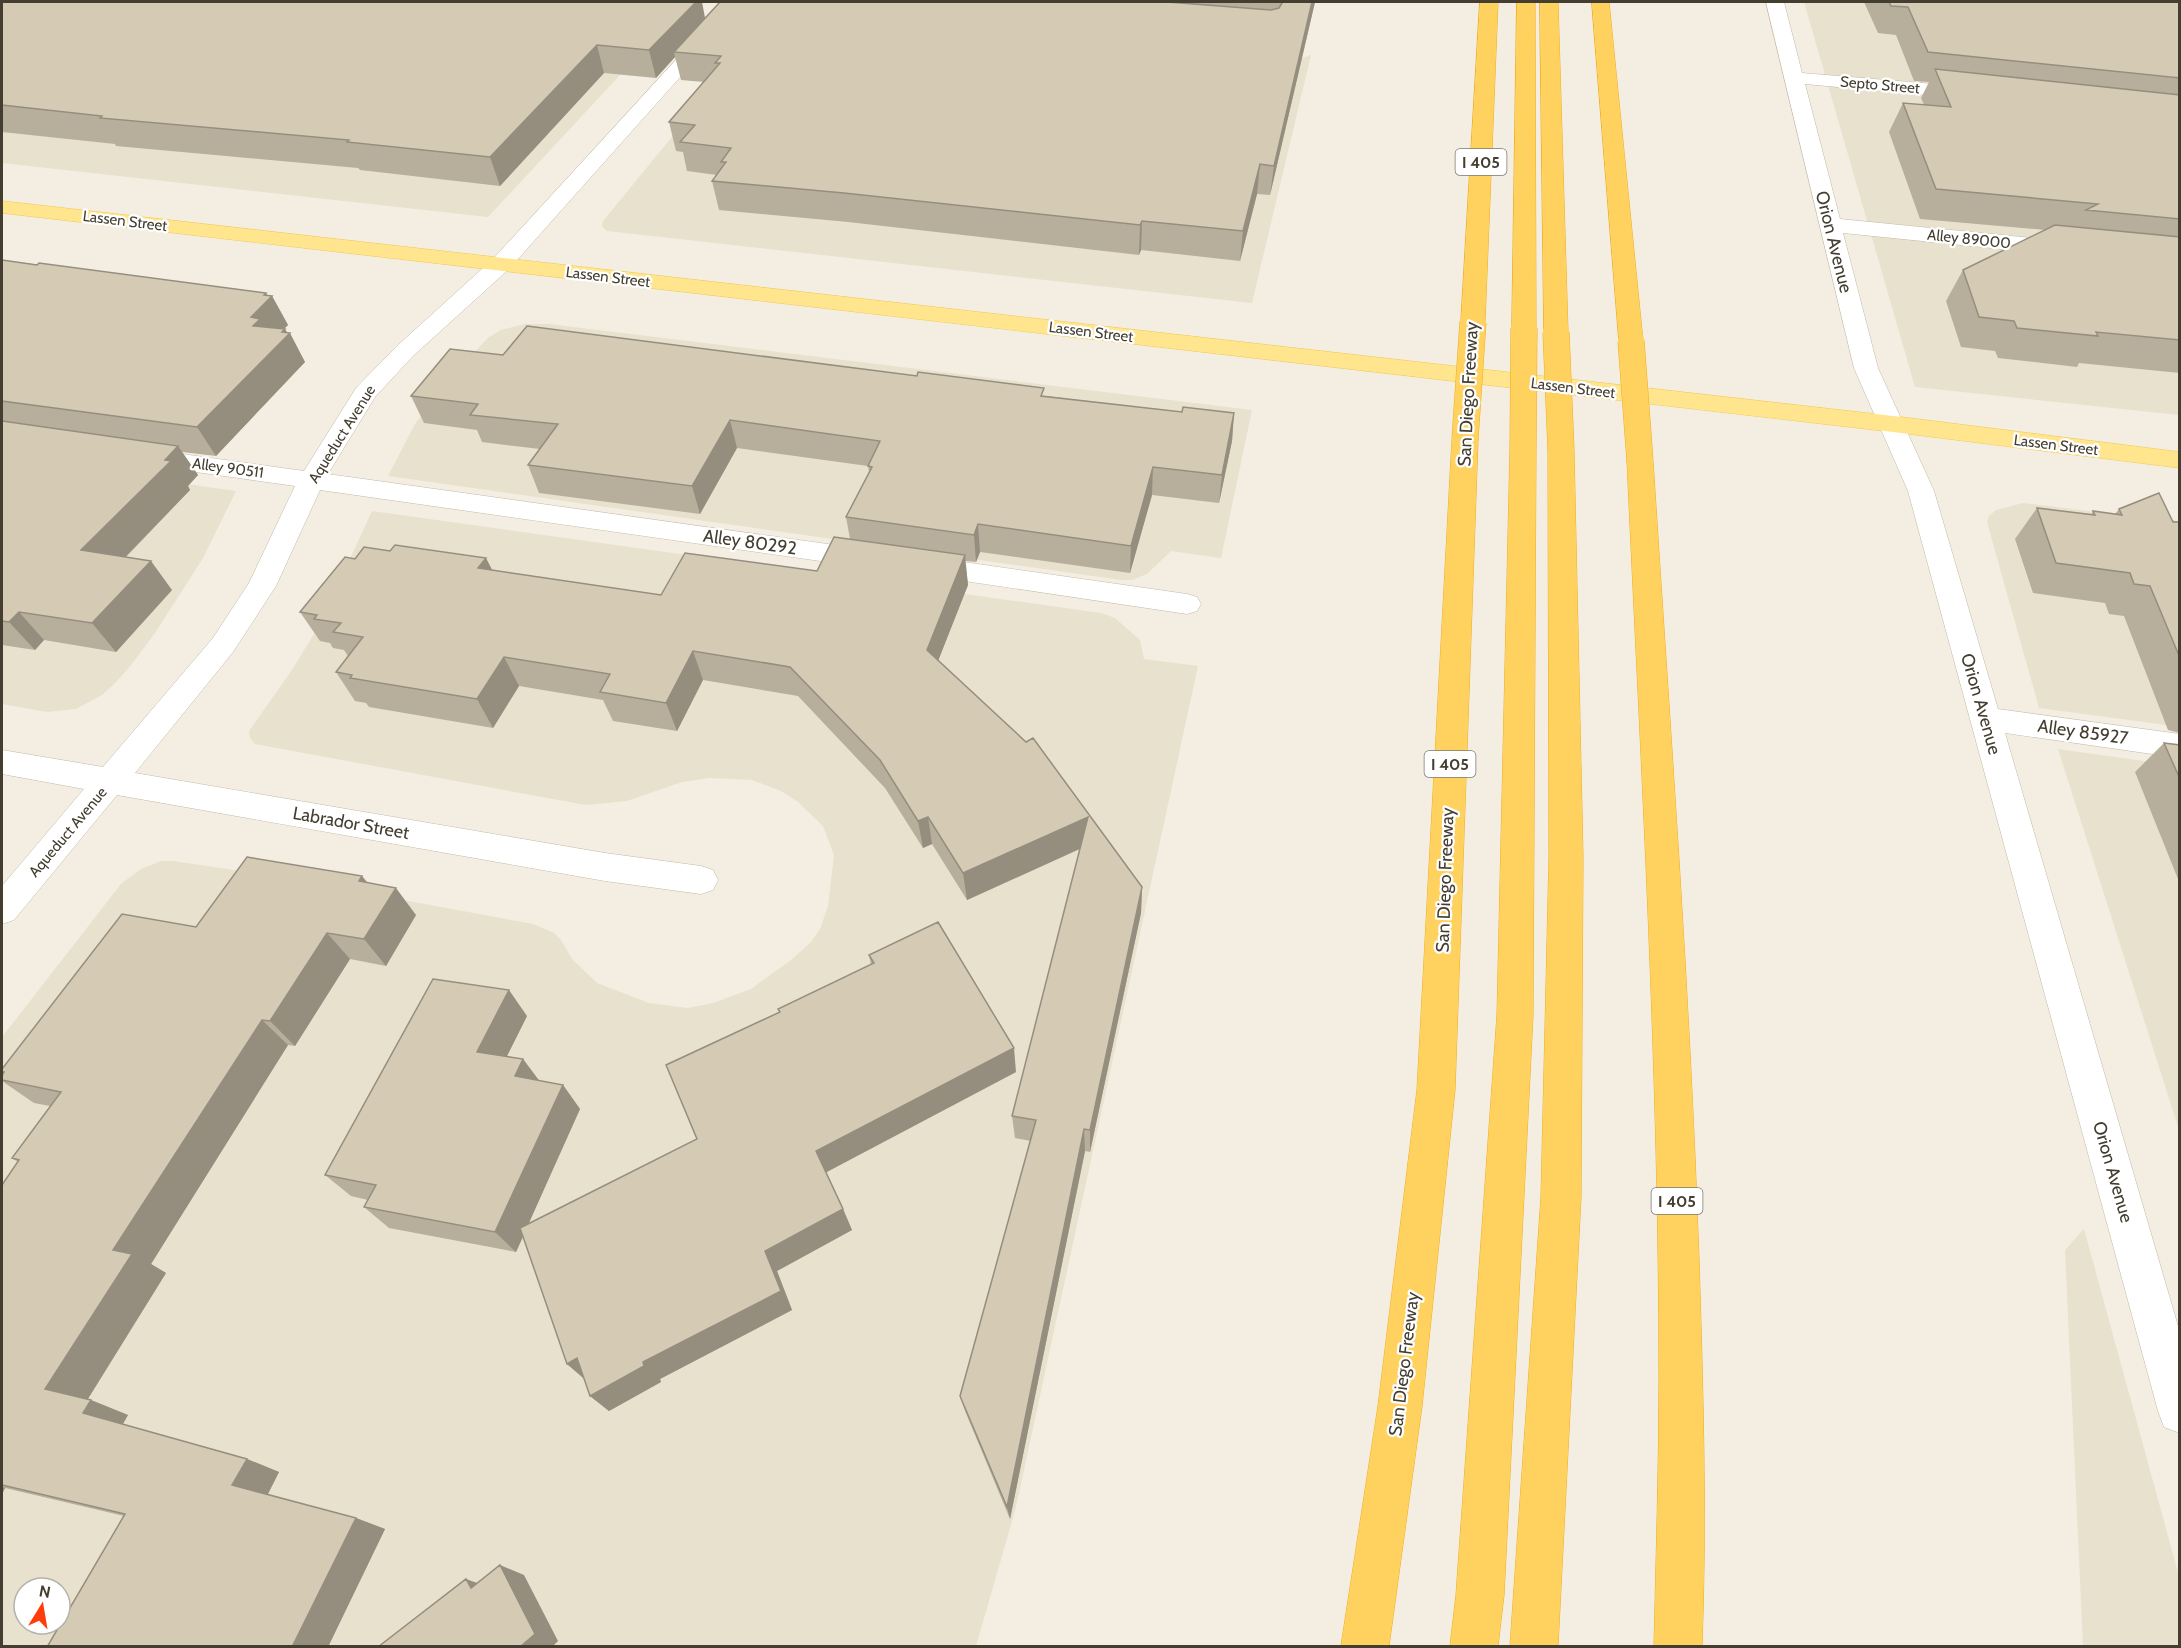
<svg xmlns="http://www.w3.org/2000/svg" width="2181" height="1648" font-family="Cabin,sans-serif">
<rect width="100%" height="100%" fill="#f3eee1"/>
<path fill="#e8e1ce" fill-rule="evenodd" d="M2,2H688L488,217L2,163Z
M1804,2H2179V415L1915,387Z
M776,10L1302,58L1311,55L1252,303L607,231L602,226L603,221Z
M525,324H549L1252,410L1221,558L1171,551L1147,574L1132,580H1121L388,476L415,424L456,371L489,337L501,330Z
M2,458L236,491L203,558L155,633L128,669L113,685L102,695L76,709L47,712L2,704Z
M2023,503L2179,522V720L2166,725L2039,708L1987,522L1989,516L1996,510Z
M372,511L1101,613L1115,618L1140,640L1144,659L1198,666L1015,1511L976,1646H2V1037L121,884L141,869L161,861H173L268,875L533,924L554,933L561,940L572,959L597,983L649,1003L688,1008L713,1003L751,989L791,960L811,942L820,929L828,906L834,855L823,826L798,802L781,791L752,780L709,778L682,782L627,801L586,805L255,744L250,738L249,731L292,670L320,624ZM24,1588H60V1624H24Z
M2058,749L2179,766V1130Z
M2084,1229L2179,1576V1646H2083L2065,1250Z"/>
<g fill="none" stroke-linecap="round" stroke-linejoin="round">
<defs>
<path id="minor" d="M729,2H747L509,269L413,356L375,397L328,474L870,550L880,552L884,559L880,566L870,568L320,490L276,586L233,652L135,773L605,853L701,866L713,870L718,880L713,890L701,894L605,881L117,795L14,920L2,924V886L84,789L2,774V750L103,767L213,638L249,583L295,486L146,465L137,463L133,457L137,451L146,449L304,471L356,388L397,346L493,259Z
M1766,2H1784L1802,73L1970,87L1977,89L1980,93L1977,97L1970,99L1805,84L1840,219L2061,241L2069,243L2072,248L2069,253L2061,255L1843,233L1878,368L1934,491L1998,709L2180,734V758L2005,733L2180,1333V1433L2164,1427L2158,1411L1908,491L1854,368Z
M921,556L1187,594L1197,597L1201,604L1197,611L1187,614L911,573L907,566L911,559Z"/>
<path id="major" d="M2,201L1893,416L2180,452V468L1893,432L2,213Z"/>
<path id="highway" d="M1480,2H1498L1485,322L1481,327L1473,329L1465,327L1461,322Z
M1517,2H1535L1536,328L1532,333L1524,335L1516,333L1512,328Z
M1540,2H1558L1568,332L1564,337L1556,339L1548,337L1544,332Z
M1592,2H1609L1643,341L1639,346L1631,348L1623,346L1619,341Z
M1465,431L1474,433L1478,439L1455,1090L1422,1406L1389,1646H1341L1378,1406L1417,1090L1452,439L1456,433Z
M1523,440L1532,442L1536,448L1533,1015L1504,1595L1498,1646H1450L1456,1595L1497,1015L1510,448L1514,442Z
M1561,442L1570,444L1574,450L1583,857L1581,1197L1558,1646H1510L1541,1197L1549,857L1548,450L1552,444Z
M1640,453L1649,455L1653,461C1670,727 1690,993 1699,1259C1703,1388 1707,1518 1702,1646H1654C1656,1557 1659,1467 1659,1378C1659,1072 1641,766 1627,461L1631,455Z"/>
</defs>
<use href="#minor" stroke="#c1baa6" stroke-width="1"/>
<use href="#major" stroke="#f1c951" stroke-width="1"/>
<use href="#highway" stroke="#efae1f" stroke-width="1"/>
<use href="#minor" fill="#fff" fill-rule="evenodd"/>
<use href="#major" fill="#ffe58e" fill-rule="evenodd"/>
<use href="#highway" fill="#ffd260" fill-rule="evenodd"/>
<defs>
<path id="highway-bridge" d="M1556,332L1561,450
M1631,341L1640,461
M1465,439L1473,322
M1523,448L1524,328"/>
</defs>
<use href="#highway-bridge" stroke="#efae1f" stroke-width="27" stroke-linecap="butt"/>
<use href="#highway-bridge" stroke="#ffd260" stroke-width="26"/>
</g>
<path fill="#b7af9c" d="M2,2L705,18L766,2H1315L1270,195L1257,194L1240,261L1141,250L1139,255L848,222L719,210L712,181L717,175L687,171L683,152L676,151L669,122L704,82L681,80L675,57L656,78L604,73L500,186L360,170L358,168L116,146L115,144L2,132Z
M1864,2H2180V373L2079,363L2077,367L1998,358L1995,351L1961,347L1946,301L1963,270L2045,230L1920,219L1889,132L1903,103L1924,105L1921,98L1929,82L1914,81L1896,35L1878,33Z
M2,260L272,296L288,325L284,329H285L305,362L216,456L182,452L198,475L188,486L190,490L126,557L172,590L116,652L44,640L35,650L2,645Z
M503,355L1045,396L1182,412L1234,413L1232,441L1219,503L1152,495L1130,573L980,552L976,562L965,561L968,585L938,660L1142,887L1141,913L1090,1152L1085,1151L1010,1519L965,1411L960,1396L1031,1141L1015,1138L1012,1116L1080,849L967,900L932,844L923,848L885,788L798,696L703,680L677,731L613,721L603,700L519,686L493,728L369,707L366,703L355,701L336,672L348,656L344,650L333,648L330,643L320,641L300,612L355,559L492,570L661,595L817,571L850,539L846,517L869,472L868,466L737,448L700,514L539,493L528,465L540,449L482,442L477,430L424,423L411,396Z
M2037,508L2091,515L2093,511L2115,514L2119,509L2180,522V733L2168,730L2124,616L2109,614L2105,603L2033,593L2015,539Z
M2164,743L2180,745V884L2135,772Z
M368,883L416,915L386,966L350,959L295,1046L288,1045L151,1264L166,1273L88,1399L128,1415L123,1424L247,1459L279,1472L267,1495L356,1518L385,1529L328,1647H47L124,1516L5,1488L2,1494V1185L18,1162L12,1158L50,1106L34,1103L2,1081V1076L3,1074L2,1073V1069L196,927Z
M869,955L1016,1072L826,1172L843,1209L852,1230L777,1271L792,1310L660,1379L661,1382L609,1411L590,1396L584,1379L567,1364L523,1237L516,1252L389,1228L364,1207L368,1200L351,1196L325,1175L527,1016L507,1056L523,1059L539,1081L563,1085L580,1109L528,1224L697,1139L779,1012L871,965Z"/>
<path fill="#958e7f" d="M696,2H702L706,23L674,52L675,57L656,78L649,50Z
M1312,2H1315L1270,195L1274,166Z
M597,45L604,73L500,186L490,157Z
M1260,164L1257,194L1240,261L1243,231Z
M1142,221L1141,250L1139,255L1140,225Z
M266,293L270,299L272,296L288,325L272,341L285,329L288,335L290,333L305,362L216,456L197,427L251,317L264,295Z
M1234,413L1232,441L1219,503L1222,475Z
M730,420L737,448L700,514L692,486Z
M178,446L198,475L188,486L190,490L104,579L81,550Z
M1153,467L1152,495L1130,573L1131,546Z
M978,524L980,552L976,562L974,535Z
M965,555L968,585L931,679L927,650Z
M486,558L501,587L478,568Z
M151,561L172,590L116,652L92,623Z
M19,612L44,640L35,650L9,622Z
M693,651L703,680L677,731L666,703Z
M504,657L519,686L493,728L477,699Z
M928,817L932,844L923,848L918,821Z
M1088,817V845L967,900L963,873Z
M362,876L384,903L359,881Z
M1142,887L1141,913L1090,1152V1130Z
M396,888L416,915L386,966L364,939Z
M327,933L350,959L295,1046L270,1021Z
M509,990L527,1016L497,1076L477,1052Z
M262,1020L288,1045L151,1264L166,1273L84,1405L45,1389L113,1250Z
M1014,1048L1016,1072L825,1173L816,1151Z
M523,1059L541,1083L515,1076Z
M563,1085L580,1109L516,1252L495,1232Z
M1084,1129L1085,1151L1010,1519L1007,1507Z
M843,1209L852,1230L777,1271L792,1310L660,1379L661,1382L609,1411L590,1396L643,1362L765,1251Z
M577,1358L586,1380L567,1364Z
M91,1400L128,1415L121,1427L83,1413Z
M247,1459L279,1472L266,1498L232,1485Z
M2,1487L5,1488L2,1494Z
M356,1518L385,1529L328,1647H292Z
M500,1565L524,1575L558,1641L552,1647H520Z
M466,1579L491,1588H471Z"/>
<path fill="#d5cbb5" stroke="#958e7f" stroke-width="1.5" d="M2,2H696L649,50L597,45L490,157L347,142L349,140L100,118L102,116L2,105Z
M720,2H1167L1271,10L1279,8L1282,3L1281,2H1312L1274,166L1260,164L1243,231L1142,221L1140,225L844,193L712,181L726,162H721L731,148L680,142L695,125L669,122L720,63H715L721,56L674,52Z
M1889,2H2180V78L1928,52L1908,7L1891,6Z
M1935,69L2180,95V219L2086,210L2098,204L1936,189L1903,103L1951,107Z
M2055,225L2180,237V340L2096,332L2098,336L2017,328L2014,321L1979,317L1963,270Z
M2,260L37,265L39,263L266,293L264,295L272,296L251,317L260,319L253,326L285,329L282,332L290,333L197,427L2,401Z
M527,326L917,376L918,372L1044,388L1041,396L1182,412L1183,407L1234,413L1222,475L1153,467L1131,546L978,524L974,535L846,517L872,467L868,466L880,441L730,420L692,486L528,465L558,424L470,415L478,404L411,396L450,349L503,355Z
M2,421L178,446L165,460L171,461L81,550L151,561L92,623L19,612L9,622L2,621Z
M2159,493L2173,522H2180V658L2150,586L2134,584L2130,573L2056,563L2037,508L2095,515L2093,511L2122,515L2119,509Z
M834,537L965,555L927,650L1026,742L1033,738L1142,887L1090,1130L1084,1129L1007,1507L960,1396L1036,1120L1012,1116L1088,817L963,873L928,817L918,821L880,760L790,667L693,651L666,703L600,692L610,674L504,657L477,699L350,678L352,675L336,672L363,637L333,632L341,623L314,619L317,615L300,612L345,557L355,559L364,547L390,551L395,545L486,558L478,568L661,595L685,553L817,571Z
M2164,743L2180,745V779Z
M247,857L362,876L359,881L396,888L364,939L327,933L270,1021L262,1020L113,1250L132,1254L45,1389L91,1400L83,1413L247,1459L232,1485L356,1518L292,1647H47L125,1514L2,1485V1185L19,1160L12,1158L61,1092L2,1080V1076L4,1072H2V1069L122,914L196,927Z
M938,922L1014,1048L816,1151L843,1209L765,1251L781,1291L643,1362L644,1366L590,1396L577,1358L567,1364L520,1228L697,1139L666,1065L780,1012L778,1009L874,963L869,955Z
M433,979L509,990L477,1052L523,1059L515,1076L563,1085L495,1232L364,1207L376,1185L325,1175Z
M500,1565L535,1634L520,1647H378L466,1579L471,1588Z"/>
<g text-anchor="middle" stroke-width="4.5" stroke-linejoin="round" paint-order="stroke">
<g font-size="15" fill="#443e31" stroke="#fff">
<text transform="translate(1880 85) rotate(5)" y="5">Septo Street</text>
<text transform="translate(125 221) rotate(7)" y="5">Lassen Street</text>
<text transform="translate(1969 239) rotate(6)" y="5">Alley 89000</text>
<text transform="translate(608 277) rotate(7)" y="5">Lassen Street</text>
<text transform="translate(1091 332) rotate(7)" y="5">Lassen Street</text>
<text transform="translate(1573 388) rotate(7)" y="5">Lassen Street</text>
<text transform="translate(342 434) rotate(-58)" y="5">Aqueduct Avenue</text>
<text transform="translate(2056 445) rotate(7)" y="5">Lassen Street</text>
<text transform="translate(228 468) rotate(8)" y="5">Alley 90511</text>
<text transform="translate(68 832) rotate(-50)" y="5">Aqueduct Avenue</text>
</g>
<g fill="#fff" stroke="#7c786f" stroke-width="1.5">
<rect x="1455.5" y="149" width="51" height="26" rx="4.5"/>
<rect x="1424.5" y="751" width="51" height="26" rx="4.5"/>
<rect x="1651.5" y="1188" width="51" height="26" rx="4.5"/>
</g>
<g font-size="16" font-weight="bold" fill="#443e31">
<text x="1481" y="168">I 405</text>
<text x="1450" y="770">I 405</text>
<text x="1677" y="1207">I 405</text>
</g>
<g font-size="18" fill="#443e31" stroke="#fff">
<text transform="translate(1834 242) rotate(76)" y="6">Orion Avenue</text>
<text transform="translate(1468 394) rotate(-87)" y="6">San Diego Freeway</text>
<text transform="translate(750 542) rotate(8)" y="6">Alley 80292</text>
<text transform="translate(1981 704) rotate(74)" y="6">Orion Avenue</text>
<text transform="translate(2083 732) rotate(8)" y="6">Alley 85927</text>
<text transform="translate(351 823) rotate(10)" y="6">Labrador Street</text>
<text transform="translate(1445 880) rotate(-88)" y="6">San Diego Freeway</text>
<text transform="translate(2113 1172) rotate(74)" y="6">Orion Avenue</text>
<text transform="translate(1404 1364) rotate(-83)" y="6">San Diego Freeway</text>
</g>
</g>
<rect width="2181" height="1648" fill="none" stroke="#443e31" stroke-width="6"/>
<g transform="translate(42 1606) rotate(11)"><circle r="28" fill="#ffffff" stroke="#b4b2ad" stroke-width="1.5"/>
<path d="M0-4.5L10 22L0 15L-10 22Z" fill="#ff3d0c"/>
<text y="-9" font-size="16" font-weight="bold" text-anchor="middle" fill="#443e31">N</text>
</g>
</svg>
